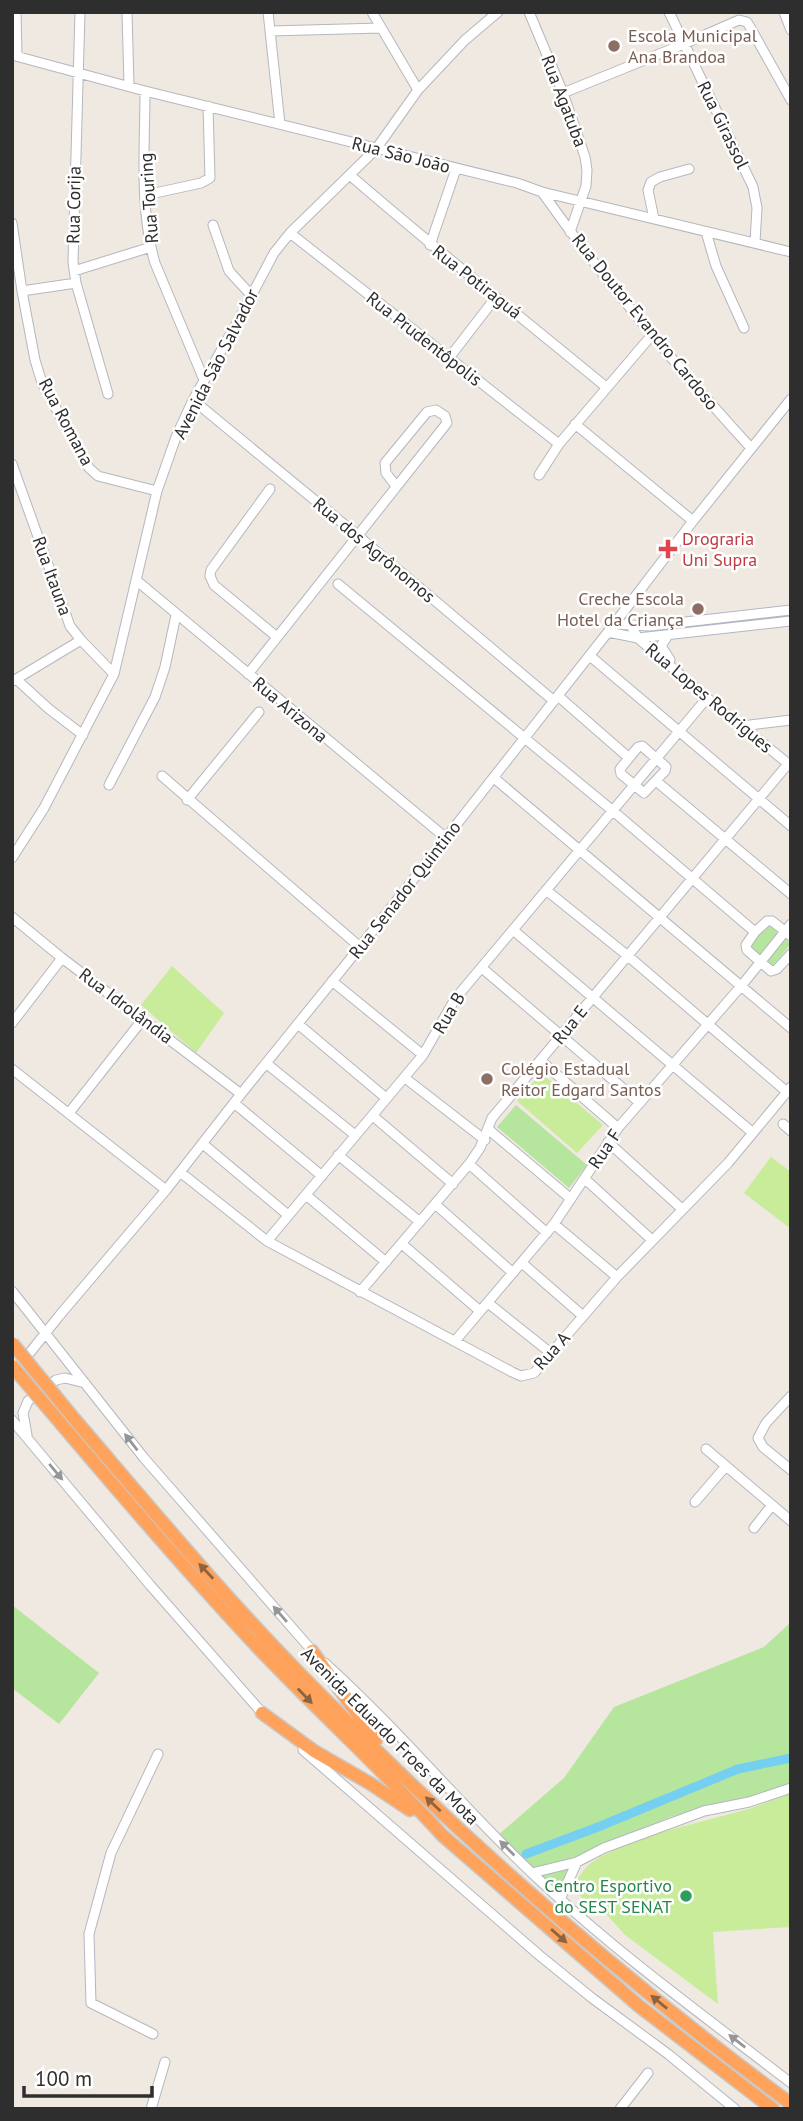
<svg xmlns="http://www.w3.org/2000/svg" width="803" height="2121" font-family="'PT Sans',sans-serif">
<rect width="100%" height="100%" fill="#efe9e1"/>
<path fill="#b6e59e" d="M768,924L791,944L771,968L748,947Z
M516,1105L587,1165L569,1188L497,1127Z
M12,1605L99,1673L59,1724L12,1688Z
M791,1622V1787L774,1794L698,1810L670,1817L604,1848L577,1862L560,1898L497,1836L564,1778L614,1707L764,1647Z"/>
<path fill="#c9ec9a" d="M172,966L224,1013L196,1053L141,1005Z
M541,1073L603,1125L577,1153L517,1101Z
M771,1157L791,1172V1229L744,1193Z
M791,1793V1927L713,1932L718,2004L625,1935L599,1906L594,1909L571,1887L588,1865L600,1857L623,1846L665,1831L749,1809Z"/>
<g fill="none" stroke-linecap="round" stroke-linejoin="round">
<path stroke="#75cff0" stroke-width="9" d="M526,1854L598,1827L738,1769L791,1758"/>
<defs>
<path id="minor" d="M16,12L17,56
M80,12L73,262L76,283L108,394
M127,12L129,86
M268,12L280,124
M372,12L418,90
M529,12L563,93L585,157L587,170L586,186L570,232
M669,12L753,187L757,208L755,242
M784,12L791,30
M270,31L381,28
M12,55L145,91L517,183L542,192L791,252
M145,91C145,147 139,208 155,263L204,380
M563,93L684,44L739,20L747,22L750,27L791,100
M351,176C434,248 521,317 606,387
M542,192C606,283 677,367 751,448
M146,195L201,183L210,178L208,106
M654,219L648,190L651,182L660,177L689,169
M12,223L22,291L35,360L42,383L82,456L89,468L98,476L157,491
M213,225L229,271L251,295
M706,232L716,266L744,328
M290,233L559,444
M430,245L456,169
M74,271L151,247
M22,291L76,283
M449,358L496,297
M193,400L357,535L554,701
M575,424L693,521
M12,464L70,626L81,640L114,674
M539,475L559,444L651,336
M270,489L211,570L210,576L214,585L277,637
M136,580L446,838
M338,584L613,811L755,932
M614,624L650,626L791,610
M631,626L638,638L707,698L791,766
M608,632L638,638L791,621
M668,635L661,646L670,660
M590,656L791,826
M248,674L447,423L445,416L436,410L427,412L385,463L386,473L396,486
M16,679L49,709L83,735
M13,681L81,640
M558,696L628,757
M742,726L791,720
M642,746L666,767L665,771L644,793L621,774L620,769L638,747Z
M162,776L360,947
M494,778L791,1028
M656,781L791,894
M109,785L155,697L165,667L176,615
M187,800L259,712
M12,858L44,808L114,674L157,491L176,437L193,400L238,321L274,253L290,233L376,149L418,90L465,40L498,12
M546,890L628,956L787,1092
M12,917L62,958L241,1094
M513,930L753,1133
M791,936L772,921H767L755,932L746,945L747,950L771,971L777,969L791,954
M482,968L640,1103
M332,981L423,1055
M12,1023L62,958
M298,1024L386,1098
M541,1061L618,1128
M267,1064L355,1135
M12,1069L166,1190
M405,1078L485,1140
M234,1103L322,1176
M69,1113L143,1019
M373,1116L453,1184
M783,1124L791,1131
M488,1129L571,1199
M608,1142L682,1209
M203,1144L288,1215
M338,1155L420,1222
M469,1164L547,1233
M180,1172L267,1241L512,1372L521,1376L534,1373L617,1277L728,1163L791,1087
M585,1179L652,1240
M306,1195L386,1262
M435,1204L513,1273
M554,1224L617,1277
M267,1241L423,1055L455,999L707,698
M402,1244L480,1311
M522,1263L583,1316
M12,1291L144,1458L315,1654
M360,1292L469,1164L480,1148L492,1118L788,764
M488,1303L552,1354
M455,1341L554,1224L618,1128L742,985L791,924
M13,1374L59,1316L166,1190L241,1094L360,947L608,632L693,521L791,399
M791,1396L766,1423L758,1438L763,1447L791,1470
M12,1420L150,1585L264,1715
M27,1435L23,1413L28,1401L56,1380L65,1378L85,1383
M706,1449L791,1521
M695,1502L726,1466
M754,1528L772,1505
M325,1663C399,1730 462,1807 534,1875C614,1951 704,2016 791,2083
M303,1750L539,1955L592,1998L668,2054L735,2109
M532,1873L577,1862L604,1848L704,1811L749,1802L791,1788
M560,1899L577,1862
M153,2034L91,2003L89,1934L111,1853L158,1754
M151,2109L165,2062
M620,2109L648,2073"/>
<path id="highway" d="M76,1421C154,1512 231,1605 316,1690C463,1840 622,1979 791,2104
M63,1426C124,1498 185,1569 249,1638C311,1705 381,1767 442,1835L639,2006L773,2109
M312,1651L376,1740
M262,1713L314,1751L371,1784L410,1810"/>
</defs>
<use href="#minor" stroke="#b4b7c1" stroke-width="11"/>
<use href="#highway" stroke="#c9c9c9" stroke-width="15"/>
<use href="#minor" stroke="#fff" stroke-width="9"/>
<use href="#highway" stroke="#ffa35c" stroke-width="12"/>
<defs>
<path id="highway-bridge" d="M12,1343L76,1421
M12,1366L63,1426"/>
</defs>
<use href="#highway-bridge" stroke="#c9c9c9" stroke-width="15" stroke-linecap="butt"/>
<use href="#highway-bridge" stroke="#ffa35c" stroke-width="12"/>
</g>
<defs><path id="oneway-solid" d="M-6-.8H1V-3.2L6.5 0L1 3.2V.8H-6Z" transform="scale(1.75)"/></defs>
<g fill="#969696">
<use href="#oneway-solid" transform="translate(131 1442) rotate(-128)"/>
<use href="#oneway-solid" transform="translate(56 1472) rotate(50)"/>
<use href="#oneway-solid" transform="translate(280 1614) rotate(-131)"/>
<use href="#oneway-solid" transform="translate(507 1848) rotate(-135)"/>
<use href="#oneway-solid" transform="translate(737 2041) rotate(-142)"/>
</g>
<g fill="#8c6343">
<use href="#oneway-solid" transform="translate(206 1571) rotate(-133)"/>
<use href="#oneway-solid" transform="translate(305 1696) rotate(46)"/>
<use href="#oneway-solid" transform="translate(433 1804) rotate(-137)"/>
<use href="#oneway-solid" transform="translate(559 1936) rotate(41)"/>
<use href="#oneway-solid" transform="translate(659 2002) rotate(-141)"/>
</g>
<g fill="#8d6e63" stroke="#fff" stroke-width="2.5">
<circle cx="614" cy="46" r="7"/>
<circle cx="698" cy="609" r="7"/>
<circle cx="487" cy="1079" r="7"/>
</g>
<path fill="#e0444e" stroke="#fff" stroke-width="2.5" d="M664.5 538.5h7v7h7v7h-7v7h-7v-7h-7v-7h7z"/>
<circle fill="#2e9e5b" stroke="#fff" stroke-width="2.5" cx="686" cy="1896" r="7"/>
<g text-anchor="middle" stroke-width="5" stroke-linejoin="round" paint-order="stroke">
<g font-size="18" fill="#785e54" stroke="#fff" text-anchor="start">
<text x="628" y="42">Escola Municipal<tspan x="628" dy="21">Ana Brandoa</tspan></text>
<text x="684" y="605" text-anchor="end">Creche Escola<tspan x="684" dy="21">Hotel da Criança</tspan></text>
<text x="501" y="1075">Colégio Estadual<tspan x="501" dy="21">Reitor Edgard Santos</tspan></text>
</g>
<g font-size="18" fill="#2e2e2e" stroke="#fff">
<text transform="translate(564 101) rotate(69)" y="6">Rua Agatuba</text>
<text transform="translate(723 125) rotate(64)" y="6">Rua Girassol</text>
<text transform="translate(401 155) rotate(14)" y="6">Rua São João</text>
<text transform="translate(149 198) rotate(-94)" y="6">Rua Touring</text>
<text transform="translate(74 205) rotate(-89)" y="6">Rua Corija</text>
<text transform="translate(477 282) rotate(38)" y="6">Rua Potiraguá</text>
<text transform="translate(645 322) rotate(51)" y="6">Rua Doutor Evandro Cardoso</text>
<text transform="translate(424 339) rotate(38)" y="6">Rua Prudentôpolis</text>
<text transform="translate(216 364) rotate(-63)" y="6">Avenida São Salvador</text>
<text transform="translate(66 422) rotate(62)" y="6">Rua Romana</text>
<text transform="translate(374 550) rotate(40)" y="6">Rua dos Agrônomos</text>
<text transform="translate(52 576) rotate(70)" y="6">Rua Itauna</text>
<text transform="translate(709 698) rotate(40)" y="6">Rua Lopes Rodrigues</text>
<text transform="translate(290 710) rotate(40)" y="6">Rua Arizona</text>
<text transform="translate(405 890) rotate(-52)" y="6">Rua Senador Quintino</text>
<text transform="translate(126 1006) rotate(37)" y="6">Rua Idrolândia</text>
<text transform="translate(449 1013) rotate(-59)" y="6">Rua B</text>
<text transform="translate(570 1025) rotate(-51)" y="6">Rua E</text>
<text transform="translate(605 1149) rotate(-56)" y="6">Rua F</text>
<text transform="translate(552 1351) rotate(-48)" y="6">Rua A</text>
<text transform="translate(390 1736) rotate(45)" y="6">Avenida Eduardo Froes da Mota</text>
</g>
<g font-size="18" fill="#be3a42" stroke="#fff" text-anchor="start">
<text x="682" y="545">Drograria<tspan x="682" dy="21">Uni Supra</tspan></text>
</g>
<g font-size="18" fill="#27864d" stroke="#fff" text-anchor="end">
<text x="672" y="1892">Centro Esportivo<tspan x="672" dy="21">do SEST SENAT</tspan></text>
</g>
</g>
<rect width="803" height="2121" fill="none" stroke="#2e2e2e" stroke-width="28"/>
<path d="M24 2086v10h128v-10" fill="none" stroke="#2e2e2e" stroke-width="3.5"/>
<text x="35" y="2086" font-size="21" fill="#2e2e2e" stroke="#ffffff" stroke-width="5" paint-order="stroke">100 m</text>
</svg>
